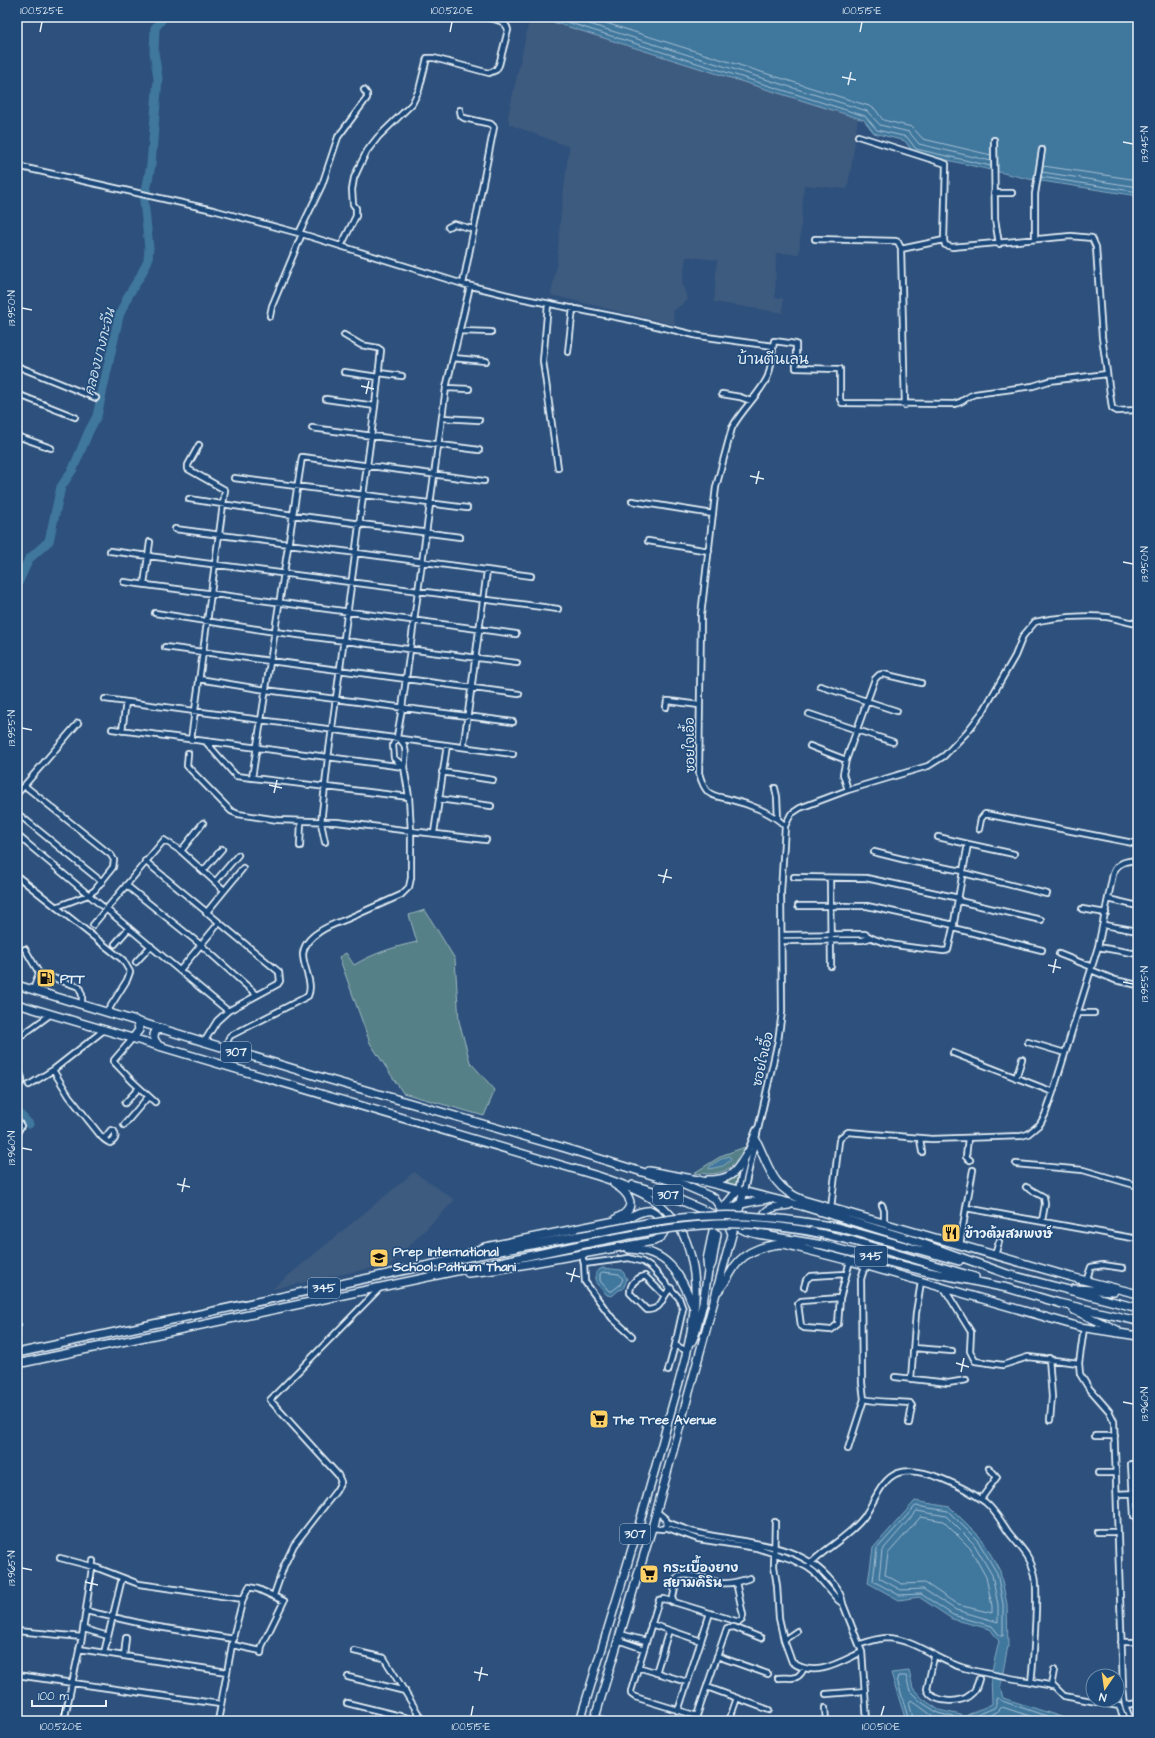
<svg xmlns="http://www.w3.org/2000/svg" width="1155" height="1738" font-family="'Architects Daughter','Playpen Sans Thai',sans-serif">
<rect width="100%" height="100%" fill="#2d517c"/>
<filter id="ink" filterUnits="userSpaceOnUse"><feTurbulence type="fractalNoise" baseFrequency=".025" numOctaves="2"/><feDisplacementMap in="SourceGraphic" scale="8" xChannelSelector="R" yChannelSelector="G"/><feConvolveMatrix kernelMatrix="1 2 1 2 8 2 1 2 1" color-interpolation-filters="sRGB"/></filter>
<g filter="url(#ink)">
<path fill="#3e5a7f" d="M530,17H611L858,118L852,163L847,189L804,185L799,254L776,253L775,298H783V313L714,302L717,260L691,257H686L682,284L688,300L673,311L675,325L551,295L557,262L560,222L569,147L509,124L508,116Z
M414,1172L455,1200L391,1264L272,1289Z"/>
<path fill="#568087" stroke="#9fb8c0" d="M425,910L455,959L459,1021L470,1062L495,1090L484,1116L403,1093L370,1043L339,957L346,953L354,965C374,953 394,947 417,942L409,915Z
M745,1147C730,1172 724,1176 694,1173L723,1155Z
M744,1165L737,1188L708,1180L725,1179Z"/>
<path fill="#41779d" stroke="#84a8c1" d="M537,17H1138V196L1029,179L913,152L905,141L874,133L864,120Z
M729,1156L731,1160L723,1166L709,1169L710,1166C716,1162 722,1158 729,1156Z
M602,1268L622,1270L627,1279L623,1289L619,1290L612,1296L607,1295L596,1283V1272Z
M915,1501L950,1507L982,1539L1000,1571L1007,1604L1008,1646L1000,1687L1003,1698L1074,1721H906L891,1673L909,1671L913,1688L923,1699L939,1710L965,1716L992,1704L991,1675L999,1641L990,1629L952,1619L919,1597L899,1600L868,1583L873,1548Z"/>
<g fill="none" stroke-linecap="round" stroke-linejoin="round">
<path stroke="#a5c0d4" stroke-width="1" d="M551,17L865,116L877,130L907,137L916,149L991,166
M567,17L867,111L880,125L909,132L919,144L991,161
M587,17L869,106L875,109L883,120L912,127L923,139L991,155
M1043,166L1138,180
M1042,172L1138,187
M1041,177L1138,192
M603,1272L619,1274L623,1279L620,1285L612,1291H609L600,1281V1274Z
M916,1506L948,1511L978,1541L997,1573L1003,1604V1636H1000L992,1626L953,1615L921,1594L899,1595L873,1581L877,1549Z
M917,1511L946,1516L974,1544L992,1575L998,1605V1622L956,1610L923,1589L901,1590L879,1578L882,1551Z
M921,1517L943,1521L970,1548L986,1577L992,1606V1613L958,1605L925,1583L902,1584L885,1575L888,1554Z
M909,1721L897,1679L898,1676H906L910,1691L921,1702L938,1713L965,1720L994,1708L996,1705V1699L998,1698L1002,1701L1061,1721
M914,1721L909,1703L911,1700L934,1717L947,1721
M976,1721L997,1712L1002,1707L1045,1721"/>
<path stroke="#41779d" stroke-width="9" d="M17,585L29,559L49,541L61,487L73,469L89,431L97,416L119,316L128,296L141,275L148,260L149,248L144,201L151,165L158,78L154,52L155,28L164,17
M17,1112L29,1124"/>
<defs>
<path id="minor" d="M460,110L461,116L464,118L491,124L494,127L463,284
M858,136L946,164L944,240L945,245L952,247L1071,236L1092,238L1096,247L1102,337L1112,408L1117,411L1138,410
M994,140L995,219L999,244
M17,166L213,210L302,234L463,284L520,298L631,320L699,336L773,346
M994,193H1012
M448,227L454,224L473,229
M299,233L322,185L338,137L367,98V94L364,90
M815,239L896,241L898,242L901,248
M1035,239V194L1042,150
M341,246L356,216V208L353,204L352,190L354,178L360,165L367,151L378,137L412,104L419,90L427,58H434L489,73L496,70L499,65L508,30C506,20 494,19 485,17
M548,304L543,361L558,468
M270,316L272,306L302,234
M460,331L491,332
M568,352L573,308
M453,358L486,361
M17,366L96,398
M344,372L378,377
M379,373L402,376
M446,388L469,389
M17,394L75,417
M722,394L740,397L751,401
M326,399L375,406
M905,405L901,249L944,240
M442,418L479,420
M312,428L479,450
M17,436L51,448
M234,478L467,508
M189,499L293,515L460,537
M632,501L713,514
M175,529L531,576
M648,541L709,551
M110,551L558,609
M124,582L516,634
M144,584L150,542
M155,613L275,632L517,663
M165,647L519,694
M199,679L266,690L513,722
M820,686L897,711
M105,699L513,754
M666,707L667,701H669L699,705
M809,714L893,742
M112,729L404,767C406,756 408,745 398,738
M122,731L126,702
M191,740L225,490L188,469V465L199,445
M206,742L236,776L409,797
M464,743L487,571
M810,746L846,760
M188,753L187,766L231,811L238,814L278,820L337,822L486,840
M442,772L493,780
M252,778L302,457L484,481
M25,786L111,855L114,860L113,867L95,890L88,895L56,907
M775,788L777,797L778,819
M848,790L843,774L846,760L875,679L879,675L883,674L921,683
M17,794L78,723
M439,799L491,806
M17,813L102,882
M785,826L791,814L800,808L848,790L928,766L944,756L967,732L984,710L1015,656L1023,636L1035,622C1054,617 1088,615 1107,617C1117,619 1128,622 1138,624
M979,829L981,819L985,814L1138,844
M434,833L447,745
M17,835L102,906
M938,837L968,844
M325,842L321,823L328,758L375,406L381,350L378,348L361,345L344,335
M300,846L301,821
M181,851L203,823
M145,861L279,972L280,981L278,984L228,1011L217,1021L204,1042
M203,871L222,849
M963,871L968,844L1014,854
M963,873L1047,894
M17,876L123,960L130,972L127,980L107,1012
M794,877L866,878L959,898
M830,878L831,966
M215,882L238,855
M126,885L201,945L257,995
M1108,899L1138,906
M959,901L1041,920
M798,906H867L954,925
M106,909L228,1011
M1082,909L1106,913
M206,913L243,868
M93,925L164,840L181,851L224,890
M1104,925L1138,931
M953,928L1042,950
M782,935L865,934C883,947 922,948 944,951L948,950L953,928L963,871L914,862L874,852
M782,941L863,940L870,938
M115,944L129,928
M1098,947L1138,954
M25,949L39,973
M1059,954L1092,967
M136,962L151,946
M180,970L219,923
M1091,970L1115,980L1138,985
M33,990L39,973L79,987L82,995V1005
M1078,1013H1094
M133,1038L114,1060V1062L132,1081L155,1102
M17,1039L51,1014
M1028,1042L1065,1053
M226,1049L228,1040L230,1036L308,996C314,983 303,968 303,954C304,944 311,937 319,932C327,926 337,923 347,919C365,911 383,903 401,895L409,887L411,878V831L409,797L404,767L394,758L393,745L397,737L402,708L446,388L470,286
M953,1053L1053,1092
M17,1068C21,1076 26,1081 17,1087
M1016,1078L1022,1059
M29,1085L53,1070
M125,1103L139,1088
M17,1120L21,1126L17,1133
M124,1125L148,1097
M968,1138L966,1157L970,1160
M104,1139L111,1130L114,1131C117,1136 115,1141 110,1143C106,1141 103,1139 100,1135L69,1096L53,1070L104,1030
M920,1139L922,1152
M747,1153L756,1130
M1016,1164L1083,1170L1138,1186
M973,1170L966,1208L1138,1239
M1026,1187L1044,1197L1045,1204L1042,1221
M738,1190L745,1161
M744,1191L778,1041L782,1012L781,892L785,826C773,813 749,804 732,800C724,797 715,798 708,792C703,787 701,780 699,773L701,615L716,487L732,428C741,410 761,393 768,376C772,365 772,352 774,341L796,344V368L840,369V399L842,403L954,404C966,402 964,397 975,394L1033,386L1049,381L1107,374
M882,1205L884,1210V1223
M831,1208L839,1141L841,1137L848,1132L932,1139L1021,1136L1028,1134L1040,1124L1045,1115L1053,1092L1098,947L1113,874C1117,862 1126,861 1138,860
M960,1245L966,1208
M582,1255L584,1264L585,1282L612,1318L632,1336
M995,1255L999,1242
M584,1264L629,1258L643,1262L652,1268L679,1298L683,1309L675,1345L687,1351
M1086,1281L1091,1267L1103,1265L1123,1268
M804,1287L806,1280L811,1276L846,1274
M944,1288L971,1332L970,1351L975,1361L1003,1365L1028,1357L1079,1363
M664,1295L645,1276C637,1278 630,1283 630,1293L647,1310C664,1309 660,1298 671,1288
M840,1298L801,1301L798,1304L801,1326L804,1328L831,1330L838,1324L840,1298L850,1261
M17,1324L18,1325
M1084,1328L1079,1363L1080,1374L1088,1387L1109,1411L1114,1421L1123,1687L1125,1705L1131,1721
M914,1348L952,1351
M1049,1358L1052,1397L1050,1420
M668,1371L675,1345
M895,1377L948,1383L966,1380
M911,1379L916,1313L921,1282
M864,1399C879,1403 895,1401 910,1403L912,1406L909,1423
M1095,1436H1115
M848,1449L864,1399L862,1383L861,1279L865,1266
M1131,1464L1134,1516
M1098,1473H1116
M1117,1494L1138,1493
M981,1499L997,1477L989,1468
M667,1522C677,1526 688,1531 699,1533C745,1544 800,1541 832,1582C837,1589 842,1595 843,1604L862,1652L867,1721
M775,1522L774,1566L777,1586L779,1618L784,1640L792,1662C815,1679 840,1662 862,1652
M665,1527L698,1539L757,1548L791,1559L807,1567L814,1572L838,1600L843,1604
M652,1528L663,1529L667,1525L666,1519L656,1511
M1097,1532H1118
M60,1558L95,1567L139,1584L243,1599
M807,1567C824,1548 848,1538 864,1517C874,1503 881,1479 898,1473C922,1465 966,1488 985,1502C995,1510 1002,1523 1009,1533C1021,1548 1031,1556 1035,1576C1037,1587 1036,1599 1036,1609C1035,1634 1034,1658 1031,1682
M274,1595L284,1566L294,1545L336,1491L341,1482L338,1475L270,1400L379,1289
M672,1602L677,1578L679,1576C694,1573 708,1581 722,1583C732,1584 741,1581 750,1578
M86,1611L152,1626L234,1639
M651,1624L701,1641
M84,1629L108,1636
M17,1631L82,1637
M620,1634L646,1641
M618,1640L644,1649
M784,1640L797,1631
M1121,1642H1138
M860,1644C868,1642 879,1638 887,1638C914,1639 938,1661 964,1668C993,1676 1024,1680 1054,1686L1064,1696L1119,1706L1125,1721
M233,1645L261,1651
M79,1649L227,1672
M354,1651L384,1658L423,1721
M104,1653L122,1578
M124,1656L126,1638
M717,1656L768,1674
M934,1657L927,1689C932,1703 960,1704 970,1695C976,1691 977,1685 979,1679
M638,1667L687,1682
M656,1673L669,1630
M17,1675L220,1704
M348,1677L405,1691
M778,1678C790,1676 797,1683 804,1668
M1051,1686L1054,1670
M1117,1686L1123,1687
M707,1687L769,1710
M826,1694L865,1691
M347,1703L420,1721
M1125,1705L1138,1703
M825,1708L826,1721
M678,1711L710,1613
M697,1716L635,1697L631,1694V1691L659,1600L664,1599L739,1622L742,1620L743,1615L736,1582
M595,1718L603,1721
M64,1721L82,1637L93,1561
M218,1721L234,1634L243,1599L249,1587L258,1589L284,1601L262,1646L261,1653
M695,1721L727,1628L734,1627L761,1638
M729,1721L737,1698"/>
<path id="primary" d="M17,985L327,1079L565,1148L684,1185L714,1198L724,1213L732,1234
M17,1004L598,1176C635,1188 671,1201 686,1241C694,1262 697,1288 694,1310C690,1351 676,1390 666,1429C640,1527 609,1624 580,1721
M133,1038L139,1030L138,1024L135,1020
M159,1046C155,1041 151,1036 157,1030L163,1029
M756,1140C770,1168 771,1187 803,1200L1071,1277L1138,1294
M649,1171L698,1180L802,1206L910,1239L1010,1275
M708,1180C733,1180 736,1171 748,1152
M614,1184C631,1194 638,1208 617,1218
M633,1185L673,1197L717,1216
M722,1216C732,1203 753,1202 767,1199
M736,1221L744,1191
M730,1223L746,1231L757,1234L823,1245L924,1271L1007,1288
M837,1227L959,1261
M770,1236C768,1234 764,1232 763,1229C759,1223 763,1212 770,1209C775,1206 783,1206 789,1205
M853,1241L975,1277
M784,1244L850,1261L1080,1327L1138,1336
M629,1249C667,1250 681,1274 693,1306
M708,1272L712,1263L717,1234
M468,1273L494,1270L654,1241C667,1235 667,1227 659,1217C657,1215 655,1212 652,1211C643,1209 632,1216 625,1219L485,1247L470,1253
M1007,1274L1138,1308
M1004,1287L1059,1303L1138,1321
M1074,1289L1114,1291
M717,1292C725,1284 729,1275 735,1266C746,1250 770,1243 789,1244
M1074,1310L1117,1330
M692,1341L695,1334L703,1303L708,1272L707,1260L715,1221L717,1216L738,1190
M17,1353L453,1260L578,1236
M17,1364L594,1242
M594,1721L652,1528L733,1231"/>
</defs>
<use href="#minor" stroke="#e8f1f8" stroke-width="8"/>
<use href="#primary" stroke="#e8f1f8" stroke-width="10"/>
<use href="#minor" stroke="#1f4a7a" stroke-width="4.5"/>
<use href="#primary" stroke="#1f4a7a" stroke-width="7"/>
<defs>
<path id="primary-bridge" d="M578,1236C622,1228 666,1217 710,1216C753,1214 795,1220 837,1227
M594,1242C634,1234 676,1226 717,1224C762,1222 810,1230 853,1241"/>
</defs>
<use href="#primary-bridge" stroke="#e8f1f8" stroke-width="10" stroke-linecap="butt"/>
<use href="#primary-bridge" stroke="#1f4a7a" stroke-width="7"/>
</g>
</g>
<path fill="none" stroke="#e8f1f8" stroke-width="1.5" d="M40,32L42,22M450,32L452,22M860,32L862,22M842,77L856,80M848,85L851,72M1123,142L1133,144M22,308L32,310M361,386L374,389M366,394L369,381M750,476L764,479M756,484L759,471M1123,562L1133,564M22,728L32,730M269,785L282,788M274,793L277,780M658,875L672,878M663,883L667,869M1048,965L1061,968M1053,973L1056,959M1123,982L1133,984M22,1148L32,1150M177,1184L190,1187M182,1192L185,1178M566,1273L580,1277M571,1282L575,1268M956,1363L969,1367M961,1372L964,1358M1123,1402L1133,1404M22,1568L32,1570M85,1582L98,1585M90,1591L93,1577M474,1672L488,1675M479,1681L482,1667M61,1716L63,1706M471,1716L473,1706M881,1716L884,1706"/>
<defs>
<symbol id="fuel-square" viewBox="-11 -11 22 22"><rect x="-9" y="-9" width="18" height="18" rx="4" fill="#ffd166" stroke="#1f4a7a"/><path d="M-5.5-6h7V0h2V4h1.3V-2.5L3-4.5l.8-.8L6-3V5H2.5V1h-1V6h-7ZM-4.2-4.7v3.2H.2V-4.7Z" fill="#111"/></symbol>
<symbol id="restaurant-square" viewBox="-11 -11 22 22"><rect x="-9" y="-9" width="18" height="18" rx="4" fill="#ffd166" stroke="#1f4a7a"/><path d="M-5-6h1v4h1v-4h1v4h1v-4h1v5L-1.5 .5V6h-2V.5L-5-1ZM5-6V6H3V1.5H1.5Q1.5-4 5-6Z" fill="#111"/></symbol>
<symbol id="school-square" viewBox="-11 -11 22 22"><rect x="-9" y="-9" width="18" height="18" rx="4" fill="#ffd166" stroke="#1f4a7a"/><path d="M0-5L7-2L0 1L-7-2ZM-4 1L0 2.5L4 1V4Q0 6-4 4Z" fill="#111"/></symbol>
<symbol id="supermarket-square" viewBox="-11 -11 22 22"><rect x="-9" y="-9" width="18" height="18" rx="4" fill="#ffd166" stroke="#1f4a7a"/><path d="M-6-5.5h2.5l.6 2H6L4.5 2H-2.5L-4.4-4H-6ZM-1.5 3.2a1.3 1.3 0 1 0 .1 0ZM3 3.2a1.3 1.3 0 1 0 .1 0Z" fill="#111"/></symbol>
</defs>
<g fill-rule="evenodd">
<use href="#fuel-square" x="35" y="967" width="22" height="22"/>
<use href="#restaurant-square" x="940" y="1222" width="22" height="22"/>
<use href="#school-square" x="368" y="1247" width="22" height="22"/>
<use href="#supermarket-square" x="588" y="1408" width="22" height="22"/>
<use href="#supermarket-square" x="638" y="1563" width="22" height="22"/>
</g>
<g text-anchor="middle" stroke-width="3" stroke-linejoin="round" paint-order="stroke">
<g fill="#1f4a7a" stroke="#acbfd2" stroke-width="1">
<rect x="221" y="1042" width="30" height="20" rx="3"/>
<rect x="653" y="1185" width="30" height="20" rx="3"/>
<rect x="855" y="1246" width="32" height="20" rx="3"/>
<rect x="308" y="1278" width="32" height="20" rx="3"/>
<rect x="620" y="1524" width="30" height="20" rx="3"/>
</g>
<g font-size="12" font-weight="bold" fill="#e8f1f8">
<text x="236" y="1056">307</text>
<text x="668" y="1199">307</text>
<text x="871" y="1260">345</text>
<text x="324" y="1292">345</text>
<text x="635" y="1538">307</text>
</g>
<g font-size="13" fill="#e8f1f8" stroke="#1f4a7a">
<text transform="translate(689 745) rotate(-91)" y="5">ซอยใจเอื้อ</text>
<text transform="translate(762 1059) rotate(-77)" y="5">ซอยใจเอื้อ</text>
</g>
<g font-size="13" font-weight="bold" fill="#e8f1f8" stroke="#1f4a7a" text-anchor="start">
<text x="60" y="983">PTT</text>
<text x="965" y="1238">ข้าวต้มสมพงษ์</text>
<text x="393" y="1256">Prep International<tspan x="393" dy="15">School Pathum Thani</tspan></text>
<text x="613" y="1424">The Tree Avenue</text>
<text x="663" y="1572">กระเบื้องยาง<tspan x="663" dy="15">สยามคิริน</tspan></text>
</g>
<g font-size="14" font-style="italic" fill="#cfdfea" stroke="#1f4a7a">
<text transform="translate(99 352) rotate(-76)" y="5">คลองบางกะจีน</text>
</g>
<g font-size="15" fill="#e8f1f8" stroke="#1f4a7a">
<text x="773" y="364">บ้านตีนเลน</text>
</g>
</g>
<rect width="1155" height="1738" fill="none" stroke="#1f4a7a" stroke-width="44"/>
<g transform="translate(1105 1688) rotate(193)"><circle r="19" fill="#1f4a7a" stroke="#6f8dac"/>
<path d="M0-3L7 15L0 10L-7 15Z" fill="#ffd166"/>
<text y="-6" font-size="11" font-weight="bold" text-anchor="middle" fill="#e8f1f8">N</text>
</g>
<path d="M32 1700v6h74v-6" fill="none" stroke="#e8f1f8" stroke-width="2"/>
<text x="38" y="1700" font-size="12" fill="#e8f1f8" stroke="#1f4a7a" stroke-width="3" paint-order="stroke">100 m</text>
<rect x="22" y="22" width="1111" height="1694" fill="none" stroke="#e8f1f8" stroke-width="1.5"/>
<g font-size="10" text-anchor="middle" fill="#e8f1f8">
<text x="42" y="14">100.525°E</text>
<text x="452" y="14">100.520°E</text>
<text x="862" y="14">100.515°E</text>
<text transform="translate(1144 144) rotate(-90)" y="4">13.945°N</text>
<text transform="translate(11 308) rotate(-90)" y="4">13.950°N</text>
<text transform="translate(1144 564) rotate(-90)" y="4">13.950°N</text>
<text transform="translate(11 728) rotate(-90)" y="4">13.955°N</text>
<text transform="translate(1144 984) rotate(-90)" y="4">13.955°N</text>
<text transform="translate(11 1148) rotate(-90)" y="4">13.960°N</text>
<text transform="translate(1144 1404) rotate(-90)" y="4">13.960°N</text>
<text transform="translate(11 1568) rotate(-90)" y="4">13.965°N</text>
<text x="61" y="1730">100.520°E</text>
<text x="471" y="1730">100.515°E</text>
<text x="881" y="1730">100.510°E</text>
</g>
</svg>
